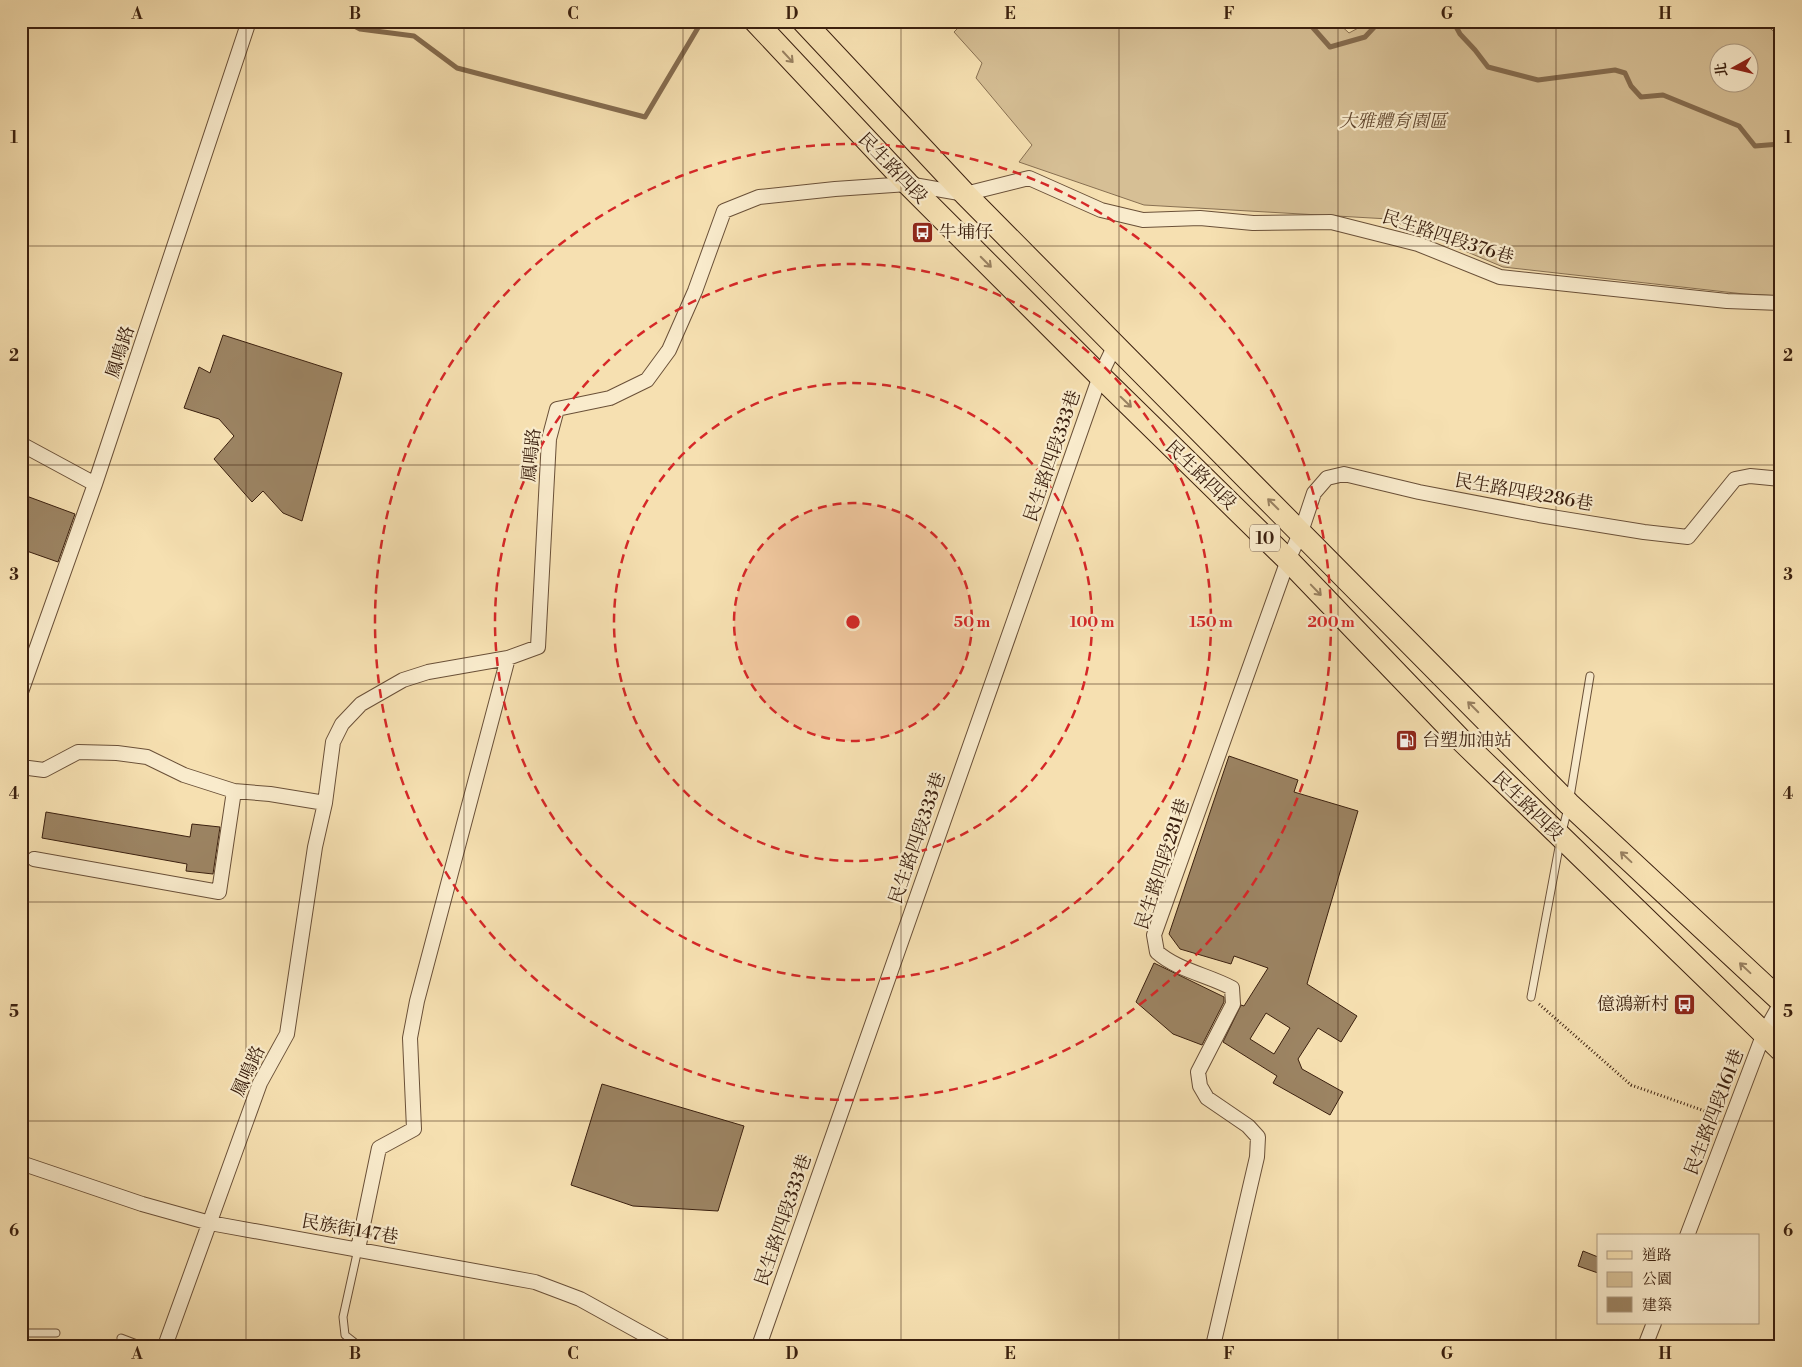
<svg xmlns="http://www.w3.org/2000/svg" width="1802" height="1367" font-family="'Libre Bodoni','Noto Serif TC',serif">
<rect width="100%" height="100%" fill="#f6e0b1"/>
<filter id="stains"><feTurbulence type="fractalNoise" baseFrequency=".004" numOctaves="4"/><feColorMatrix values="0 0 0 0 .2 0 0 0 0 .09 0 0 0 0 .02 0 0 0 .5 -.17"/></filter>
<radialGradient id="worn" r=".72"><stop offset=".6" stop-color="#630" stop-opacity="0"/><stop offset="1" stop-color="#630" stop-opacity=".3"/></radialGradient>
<path fill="#d6bf95" stroke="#887052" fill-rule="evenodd" d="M965,21H1336L1349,33L1371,21H1762L1781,38V296L1744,294L1503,267L1389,219L1144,205L1019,162L1032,145L976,78L982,63L954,32ZM1720,52H1750V82H1720Z"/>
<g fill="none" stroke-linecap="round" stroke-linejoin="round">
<path stroke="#856c4f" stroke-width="5" d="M345,21L360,29L414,36L457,68L645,117L702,21
M1307,21L1330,47L1365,37L1380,21
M1453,21L1460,34L1475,50L1488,67L1538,80L1615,70L1625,73L1631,86L1641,97L1663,95L1739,126L1755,146L1781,144"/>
</g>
<path fill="#9c8463" stroke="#3b200f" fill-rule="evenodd" d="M223,335L342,373L302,521L283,513L263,491L252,502L214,459L234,436L219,419L184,408L199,367L210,373Z
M21,494L75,514L58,562L21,549Z
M1229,756L1298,780L1294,792L1358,811L1307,984L1357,1016L1341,1042L1318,1028L1298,1059L1302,1069L1343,1092L1330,1115L1273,1083L1277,1076L1223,1042L1241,1005L1244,1006L1268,968L1234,956L1231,964L1180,949L1169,934ZM1266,1013L1290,1028L1274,1054L1250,1039Z
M46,812L190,837L192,824L220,827L213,874L186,871L187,864L42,838Z
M1154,963L1224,997V1002L1202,1045L1173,1034L1136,1002Z
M602,1084L744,1126L718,1211L633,1206L571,1185Z
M1583,1251L1598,1257V1273L1578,1266Z"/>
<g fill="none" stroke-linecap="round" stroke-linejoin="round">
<defs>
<path id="lane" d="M1570,797L1590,676
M1562,832L1568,808
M1531,997L1560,842
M358,1249L343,1317L345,1335L359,1346
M21,1333H56
M121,1338L142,1346"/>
<path id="street" d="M21,444L95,484
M21,692L95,484L249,21
M21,767L44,770L78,752L117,753L147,757L184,775L234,791L270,794L325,803
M34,859L219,892L234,791
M21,1163L142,1204L210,1223L535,1282L580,1299L665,1346
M1687,1236L1764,1033L1781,1003
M358,1249L379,1148L414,1129L410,1038L417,1001L508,658
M165,1346L260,1083L287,1034L315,847L325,803L333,742L342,724L361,704L403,680L428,672L508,658L538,647L549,439L557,409L610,398L647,380L669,350L695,291L724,211L759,197L835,189L908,184L965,194L1029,178L1101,210L1143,220L1200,218L1253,223L1331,222L1418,244L1500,277L1727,301L1781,303
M759,1346L1100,376L1115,345
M1213,1346L1257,1157L1258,1137L1248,1126L1207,1098L1200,1086L1198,1072L1233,1004L1232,988C1208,975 1177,970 1157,952L1154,935L1288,560L1301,532L1314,493L1327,478L1344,474L1419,492L1539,515L1644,532L1688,537L1735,479L1750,476L1781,479
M1645,1346L1654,1323"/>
<path id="primary" d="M755,21L908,184L1100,376L1288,560L1460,739L1781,1050
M803,21L965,194L1569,804L1781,1001"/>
</defs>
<use href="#lane" stroke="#6a5038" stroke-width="9"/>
<use href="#street" stroke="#6a5038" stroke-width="16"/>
<use href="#primary" stroke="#3b200f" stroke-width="24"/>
<path stroke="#3b200f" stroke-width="3" stroke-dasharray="1 2.5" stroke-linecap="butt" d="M1539,1004L1631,1085L1719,1116"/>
<use href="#lane" stroke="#f9ebcc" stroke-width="7"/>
<use href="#street" stroke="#f9ebcc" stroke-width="14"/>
<use href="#primary" stroke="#f6e0b1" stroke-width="22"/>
</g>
<defs><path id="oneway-shaft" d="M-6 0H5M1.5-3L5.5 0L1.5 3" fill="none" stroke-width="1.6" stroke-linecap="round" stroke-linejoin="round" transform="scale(1.25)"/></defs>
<g stroke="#988060">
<use href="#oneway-shaft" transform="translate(788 57) rotate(47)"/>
<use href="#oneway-shaft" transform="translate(986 262) rotate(45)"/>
<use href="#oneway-shaft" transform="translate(1126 402) rotate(44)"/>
<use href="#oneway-shaft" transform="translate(1273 504) rotate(-135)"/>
<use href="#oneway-shaft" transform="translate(1316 590) rotate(46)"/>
<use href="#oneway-shaft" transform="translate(1473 707) rotate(-135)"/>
<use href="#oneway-shaft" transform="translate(1626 857) rotate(-137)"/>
<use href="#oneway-shaft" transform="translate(1745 968) rotate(-137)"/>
</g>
<path fill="none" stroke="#3b200f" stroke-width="1" stroke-opacity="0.55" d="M246,21V1346M464,21V1346M683,21V1346M901,21V1346M1119,21V1346M1338,21V1346M1556,21V1346M21,246H1781M21,465H1781M21,684H1781M21,902H1781M21,1121H1781"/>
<circle cx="853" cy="622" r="119" fill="#d62828" fill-opacity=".12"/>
<g fill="none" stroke="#d62828" stroke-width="2.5" stroke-dasharray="9 6">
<circle cx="853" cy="622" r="119"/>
<circle cx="853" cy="622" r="239"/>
<circle cx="853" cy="622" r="358"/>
<circle cx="853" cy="622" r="478"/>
</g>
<defs>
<symbol id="bus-square" viewBox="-11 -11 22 22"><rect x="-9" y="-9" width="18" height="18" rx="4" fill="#8f2418" stroke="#f9ebcc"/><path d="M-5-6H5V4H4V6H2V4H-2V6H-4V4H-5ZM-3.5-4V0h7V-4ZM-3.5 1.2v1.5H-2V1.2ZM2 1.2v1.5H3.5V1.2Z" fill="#fff"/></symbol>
<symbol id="fuel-square" viewBox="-11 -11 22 22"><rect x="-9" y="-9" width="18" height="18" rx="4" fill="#8f2418" stroke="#f9ebcc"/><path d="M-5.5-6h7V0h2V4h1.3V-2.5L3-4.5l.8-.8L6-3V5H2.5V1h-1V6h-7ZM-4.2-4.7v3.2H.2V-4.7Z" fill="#fff"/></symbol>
</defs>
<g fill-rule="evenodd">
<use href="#bus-square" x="910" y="220" width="25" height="25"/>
<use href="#fuel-square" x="1394" y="728" width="25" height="25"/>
<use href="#bus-square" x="1672" y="992" width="25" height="25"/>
</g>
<g text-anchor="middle" stroke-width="4.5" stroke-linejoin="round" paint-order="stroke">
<rect fill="#f9ebcc" stroke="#745d48" stroke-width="1" x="1250" y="524.5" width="30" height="27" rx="4"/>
<g font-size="16" font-weight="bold" fill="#3b200f">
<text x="1265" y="544">10</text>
</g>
<g font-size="18" font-style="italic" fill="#624830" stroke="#f9ebcc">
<text x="1393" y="127">大雅體育園區</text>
</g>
<g font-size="18" fill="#3b200f" stroke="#f9ebcc">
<text transform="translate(893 168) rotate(46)" y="6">民生路四段</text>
<text transform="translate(1448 237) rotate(18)" y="6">民生路四段376巷</text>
<text transform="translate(120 352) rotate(-72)" y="6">鳳鳴路</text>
<text transform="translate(531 455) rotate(-84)" y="6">鳳鳴路</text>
<text transform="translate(1052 456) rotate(-71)" y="6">民生路四段333巷</text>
<text transform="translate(1201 475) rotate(44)" y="6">民生路四段</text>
<text transform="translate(1524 492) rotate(10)" y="6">民生路四段286巷</text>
<text transform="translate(1528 806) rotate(44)" y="6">民生路四段</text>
<text transform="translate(917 838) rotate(-71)" y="6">民生路四段333巷</text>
<text transform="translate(1162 864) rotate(-72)" y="6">民生路四段281巷</text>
<text transform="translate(248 1071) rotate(-65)" y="6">鳳鳴路</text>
<text transform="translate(1714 1112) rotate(-69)" y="6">民生路四段161巷</text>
<text transform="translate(783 1220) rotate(-71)" y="6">民生路四段333巷</text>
<text transform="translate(350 1229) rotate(10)" y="6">民族街147巷</text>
</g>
<g font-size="18" fill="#3b200f" stroke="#f9ebcc" text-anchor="start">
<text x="939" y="238">牛埔仔</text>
<text x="1422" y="746">台塑加油站</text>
<text x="1669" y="1010" text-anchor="end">億鴻新村</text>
</g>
</g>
<circle cx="853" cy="622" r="8" fill="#d62828" stroke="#f9ebcc" stroke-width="2.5"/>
<g font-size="15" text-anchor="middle" font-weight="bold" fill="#d62828" stroke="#f9ebcc" stroke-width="4.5" stroke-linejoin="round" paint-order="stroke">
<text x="972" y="627">50 m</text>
<text x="1092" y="627">100 m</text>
<text x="1211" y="627">150 m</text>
<text x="1331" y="627">200 m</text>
</g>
<rect width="1802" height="1367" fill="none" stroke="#f6e0b1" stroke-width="55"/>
<rect x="1597" y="1234" width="162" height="90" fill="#f9ebcc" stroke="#ad9a80"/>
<rect x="1607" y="1251" width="25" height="8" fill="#f6e0b1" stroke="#ad9a80"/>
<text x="1642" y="1260" font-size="15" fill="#3b200f">道路</text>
<rect x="1607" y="1272" width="25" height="15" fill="#d6bf95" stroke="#ad9a80"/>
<text x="1642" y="1284" font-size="15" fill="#3b200f">公園</text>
<rect x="1607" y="1297" width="25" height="15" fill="#9c8463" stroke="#ad9a80"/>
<text x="1642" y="1310" font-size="15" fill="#3b200f">建築</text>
<g transform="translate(1734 68) rotate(262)"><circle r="24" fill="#f9ebcc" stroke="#ad9a80"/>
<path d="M0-4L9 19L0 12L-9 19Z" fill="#8f2418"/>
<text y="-8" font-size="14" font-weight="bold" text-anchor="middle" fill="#3b200f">北</text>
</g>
<rect x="28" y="28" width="1746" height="1312" fill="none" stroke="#3b200f" stroke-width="2"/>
<g font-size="16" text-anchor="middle" font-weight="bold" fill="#3b200f">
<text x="137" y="19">A</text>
<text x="355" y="19">B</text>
<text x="573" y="19">C</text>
<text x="792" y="19">D</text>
<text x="1010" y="19">E</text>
<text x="1229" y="19">F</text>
<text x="1447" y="19">G</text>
<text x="1665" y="19">H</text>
<text x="14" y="143">1</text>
<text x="1788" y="143">1</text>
<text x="14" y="361">2</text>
<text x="1788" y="361">2</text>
<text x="14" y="580">3</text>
<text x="1788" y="580">3</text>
<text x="14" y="799">4</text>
<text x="1788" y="799">4</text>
<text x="14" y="1017">5</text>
<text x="1788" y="1017">5</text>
<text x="14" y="1236">6</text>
<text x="1788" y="1236">6</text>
<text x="137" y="1359">A</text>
<text x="355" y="1359">B</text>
<text x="573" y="1359">C</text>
<text x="792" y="1359">D</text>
<text x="1010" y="1359">E</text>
<text x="1229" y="1359">F</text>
<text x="1447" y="1359">G</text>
<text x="1665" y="1359">H</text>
</g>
<rect width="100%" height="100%" filter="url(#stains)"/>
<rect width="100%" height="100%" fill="url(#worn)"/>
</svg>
